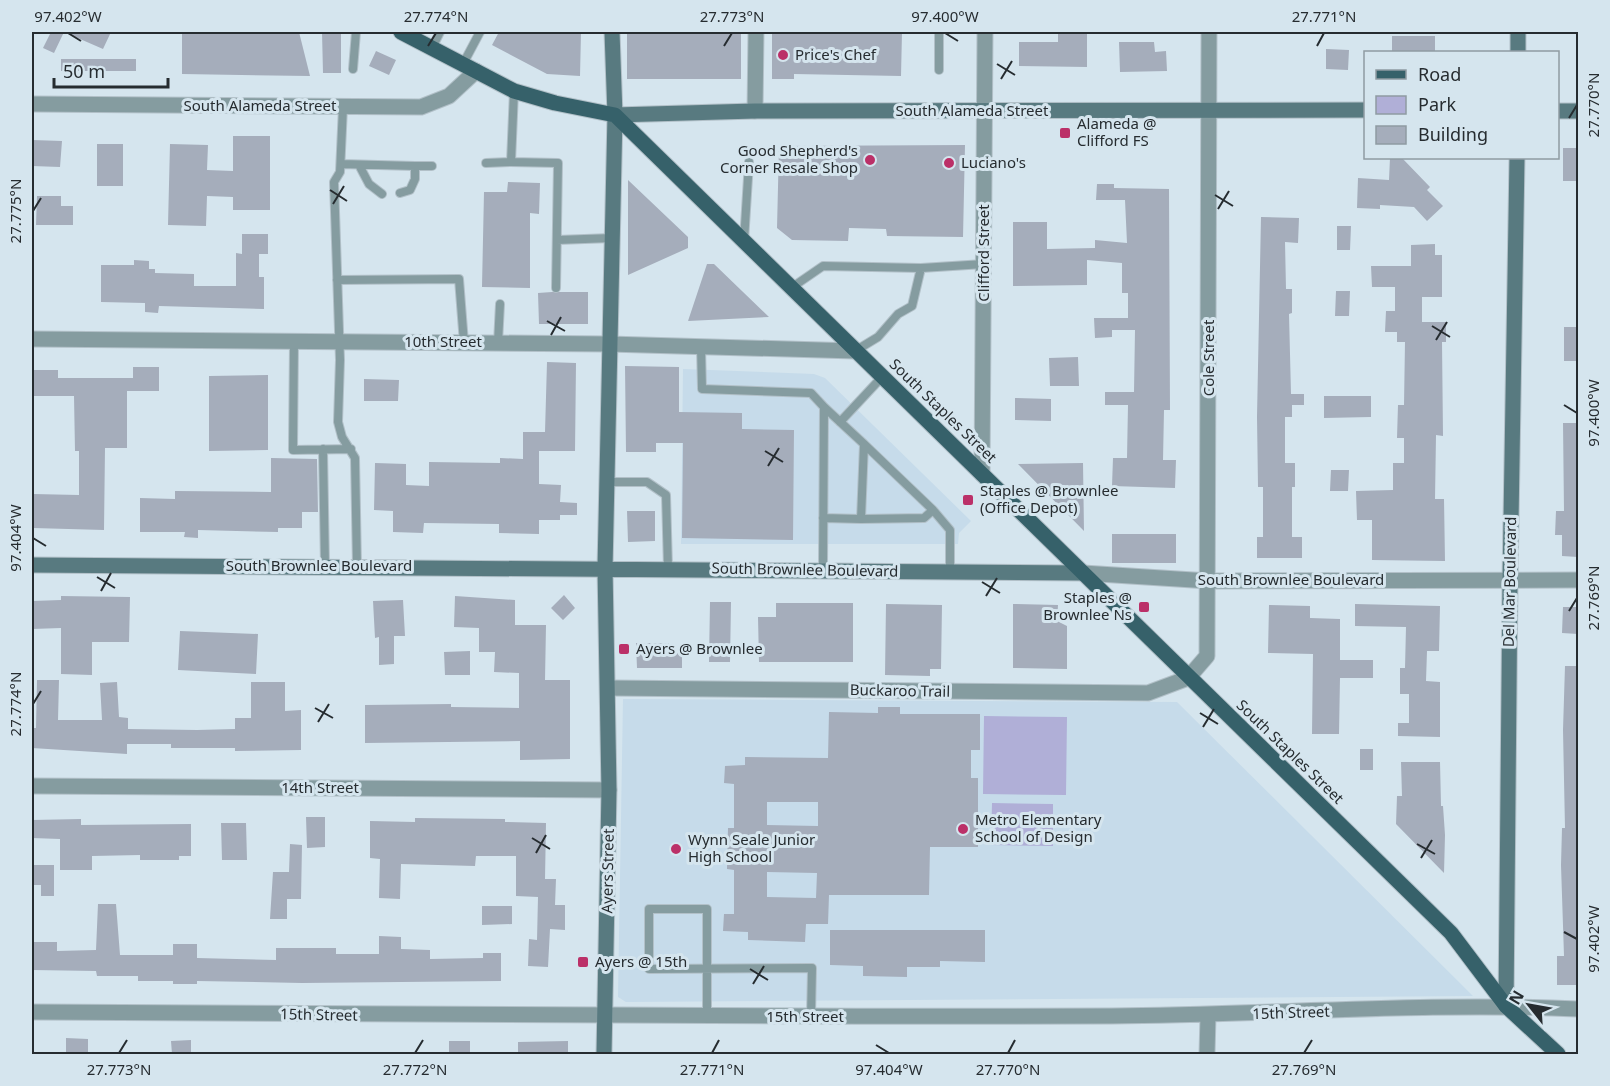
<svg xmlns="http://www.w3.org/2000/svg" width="1610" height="1086" font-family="'Noto Sans',sans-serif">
<rect width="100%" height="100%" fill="#d5e5ee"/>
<path fill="#c6dbea" d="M683,369L814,374L825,378L971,521L959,533L958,544H681Z
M623,699L1177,702L1473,996L626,1002L618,997Z"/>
<path fill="#b0afd7" d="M984,716L1067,717L1066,795L983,794Z
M992,803L1053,804V846L991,845Z"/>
<path fill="#a5adbb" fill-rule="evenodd" d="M51,32H111L103,49L64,32L54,53L43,48Z
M182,32H299L310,76L182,74Z
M322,32H341V73H323Z
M499,32H581L580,76L547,74L492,45Z
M627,32H741V79H627Z
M772,32H902L901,76L794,74V79H772Z
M1058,32H1087V67L1019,66V42H1058Z
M1392,36H1435V52H1392Z
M1119,42H1154L1155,52L1166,51L1167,71L1120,72Z
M1326,49L1349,50L1348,70L1326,69Z
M376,51L396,60L389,75L369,66Z
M61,59H136V71H61Z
M233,136H270V210H233V197L207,196L206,226L168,225L170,144L208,145L207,170L233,171Z
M32,140L62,141L60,167L32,166Z
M97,144H123V186H97Z
M965,145L963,237L887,236L886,229L849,228L848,241L792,240L777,228L779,146Z
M1563,148H1578V181H1563Z
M1390,158H1402L1430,187L1427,190L1443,206L1427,221L1414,207L1380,205V209L1357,208L1358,178L1389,180Z
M628,180L688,237V248L628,275Z
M508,182L540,183L539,214L530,213V288L482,287L484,192H507Z
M1097,184H1114V188L1169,189L1170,410H1164L1163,460H1176L1175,488L1112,486L1113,458H1127L1128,405H1105V392H1134L1135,330H1112V337L1095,338L1094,318H1128V293H1122V263L1087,260V285L1013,286V222H1047V249L1095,248V240L1127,243L1125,200H1096Z
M37,196H61V206H73V225H36Z
M1261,217L1299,218L1298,243L1285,242L1286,289H1292V313L1289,314L1291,394H1304V405H1292V417H1285V463H1295V487H1292V537H1302V558H1257V537H1263V487H1258L1257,417Z
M1337,226H1351L1350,250H1337Z
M242,234H268V254H259V277H264V309L159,306L158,313L145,312V303L101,302V265H134V260L149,261V269H155V273L194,274V286H236V253L242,254Z
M1435,244V255H1442V297H1422V322H1446V342H1442L1443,436L1436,435L1435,499H1444L1445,561L1372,560V520H1357L1356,491L1393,490V463H1404V438H1397L1398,405H1404L1405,342H1397V332H1385L1386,311H1395V287H1372L1371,266H1411V245Z
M707,264H714L769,317L688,321Z
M1336,291H1350L1349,316H1335Z
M552,292H588V324H539L538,293Z
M1564,327H1578V361H1564Z
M1078,357L1079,386H1050L1049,358Z
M547,362L576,363L575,451H539V484L561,485L560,502L577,503V515H560V520H539V534L499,533V524L424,523L423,533L393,532V511L374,510L375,463L406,464V485L429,486V462L500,463V458L523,459V432H545Z
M625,366L679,367V412L742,413V429L794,430L793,540L682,538L683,443H656V452H626Z
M133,367H159V391H127V448H105L104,530L33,528V494L79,495V451H75L74,396H33V370H58V378H133Z
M268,375V450L209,451V376Z
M364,379L399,380L398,401H364Z
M1324,396H1371V417L1324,418Z
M1015,398L1051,399V421L1015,420Z
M1563,423H1578V557L1562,556V535H1555L1556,511H1564Z
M271,458L317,459L318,512H302V528H278V532L198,530V538L184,537L185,532H140V498L175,499V491L271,492Z
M1083,463L1084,531L1018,464Z
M1331,470H1349L1348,491H1330Z
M627,511H655V541L628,542Z
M1112,534H1176V563H1112Z
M564,595L575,608L563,620L551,608Z
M61,596L130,597L129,642H92V675L61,674V628L32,629V601L61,600Z
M455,596L515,600V625H546L545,680H570V759L520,760V741L365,743V705L451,704V707L519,708V673L494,672L495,652H479V628L454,627Z
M403,600L405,636H394V664L379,665V637L375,638L373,601Z
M710,602H731L730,662H709Z
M776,603H853V662H759L758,617H776Z
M886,604L942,605L941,669H930V676L885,675Z
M1013,604L1058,605L1057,621L1067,626V669L1013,668Z
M1355,604L1440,606L1439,651H1427L1426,681L1440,682V737L1398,736V723H1409V694H1400V668H1405L1406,627L1355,626Z
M1269,605L1310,606V618L1340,619V660H1373V678H1340L1339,734H1312L1313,654L1268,653Z
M1563,607H1578V634L1562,633Z
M180,631L258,634L256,674L178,670Z
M636,643H669V653H682V668H637Z
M470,651V675H445L444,652Z
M1565,666H1578V985H1557V956H1564L1561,865L1562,828H1565L1563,730Z
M37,680H59L58,720H102L100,683L117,682L119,717L128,718V729L197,730L235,729V718H251V682H285V711L301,710V750L235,751V748H171V744H127V754L32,748V728H36Z
M878,707H900V714H980V750H971V778H978V847H930L929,895H829L828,924H806L805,942L748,940V932L723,931L724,914H734V870L727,869L728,828H734V784L724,783L725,766L745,765V757L828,758L829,712L878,713ZM767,802H818V826L767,825ZM767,872L817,873L816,898L767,897Z
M1360,749H1373V770H1360Z
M1401,762H1440L1441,806H1443L1445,835L1444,873L1396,824L1397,796H1402Z
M306,817H325V847L307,848Z
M415,818L505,819V822L546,823L545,879H556L555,905H565V930L550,929L548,967L528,966L529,939L537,940L538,897L516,896V856H476L475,866L401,864L400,899L379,898L380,859L370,858V821L415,822Z
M81,819V825L191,824V856H179V860H140V855L92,856V870H60V839L32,838V820Z
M221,823H246L247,860H222Z
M290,844L302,845L301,899H287V919H270L273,872H289Z
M32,865H54V896H41V885H32Z
M98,904H116L120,955H173V944H197V958L276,960V948H336V954H379V936L401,937V949L430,950V959L483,958V953H501V981L302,983L197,981V984H173V981H138V976H97L96,971L32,970V942H57V951L96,950Z
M482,906H512V924L482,925Z
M830,930H985V962L940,961V967H907V977L863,976V966L830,965Z
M66,1038L88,1039V1054H66Z
M191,1040V1054H172L171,1041Z
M449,1041H470V1054H449Z
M568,1041V1054H518V1042Z"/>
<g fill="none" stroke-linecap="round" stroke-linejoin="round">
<defs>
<path id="lane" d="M432,48L440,32
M463,64L480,32
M353,69L356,32
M939,70V32
M514,91L511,162L558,163L556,288
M343,107L340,172L334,182L340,360L338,422L342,437L355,458L357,567
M486,163L511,162
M341,164L415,166V179L410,190L400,193
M359,165L369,184L382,194
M415,166H432
M557,240L612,238
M744,241L749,162
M921,268L984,264
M337,280L459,279L464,343
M791,288L823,266L921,268L912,306L898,314L878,337L855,351
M294,341L293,450L351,449
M498,343L500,304
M701,347L702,389L811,393L824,407L823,570
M824,407L864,444L861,519L924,518L933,510L950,530V571
M840,422L882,377
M864,444L933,510
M323,449L325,566
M607,482H647L666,495L668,568
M823,518L861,519
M707,1017V909H649V969L812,968L811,1017"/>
<path id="street" d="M32,104L421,107L449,96L476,71
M755,111L756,32
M32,339L609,344L855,351
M982,474L985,32
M1083,573L1209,581L1578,580
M609,688L1148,693L1188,678L1207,656L1209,32
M32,786L609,790
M32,1012C392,1016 752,1017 1112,1016C1268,1015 1423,1002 1578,1009
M1207,1054L1208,1016"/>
<path id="secondary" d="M1518,32V52
M1558,111H1578
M615,115L755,111L1366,110
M32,565L1083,573
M1506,1006L1510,581L1517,158
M604,1054L609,790L605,568L615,115L612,32"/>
<path id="primary" d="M401,32L514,91L555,103L615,115L1451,933L1506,1006L1558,1054"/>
</defs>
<use href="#lane" stroke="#b2c0c8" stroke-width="10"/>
<use href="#street" stroke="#b2c0c8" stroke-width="17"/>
<use href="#secondary" stroke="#b2c0c8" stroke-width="17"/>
<use href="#primary" stroke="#b2c0c8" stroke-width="17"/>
<use href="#lane" stroke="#859ca0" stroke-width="8"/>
<use href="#street" stroke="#859ca0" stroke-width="15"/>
<use href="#secondary" stroke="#587a80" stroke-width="15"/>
<use href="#primary" stroke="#36616a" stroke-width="15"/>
</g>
<path fill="none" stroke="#262c30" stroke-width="2" d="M68,33L81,41M945,33L958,41M428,46L436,33M724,46L732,33M1317,46L1324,33M997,64L1015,75M1001,79L1012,61M1569,118L1577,105M330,190L347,201M1215,195L1233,206M333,204L344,186M1218,209L1229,191M33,211L41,198M547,321L565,331M1432,326L1450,337M551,335L561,317M1436,340L1447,322M1564,405L1577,413M765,451L783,462M768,466L779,448M33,538L46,546M97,577L115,588M982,582L1000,593M101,591L111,573M986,596L997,578M1569,611L1577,598M33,704L41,691M315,708L333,718M1200,713L1218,724M318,722L329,704M1203,727L1214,709M532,838L550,849M1417,844L1435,854M536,853L546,835M1421,858L1432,840M1564,932L1577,939M750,969L768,980M753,984L764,966M876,1045L889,1053M119,1053L127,1040M415,1053L423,1040M712,1053L719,1040M1008,1053L1015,1040M1304,1053L1312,1040"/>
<g fill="#bb3068" stroke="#d5e5ee" stroke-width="2">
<circle cx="783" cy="55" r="6"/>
<rect x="1059" y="127" width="12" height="12" rx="3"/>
<circle cx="870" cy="160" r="6"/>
<circle cx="949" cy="163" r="6"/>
<rect x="962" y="494" width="12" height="12" rx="3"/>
<rect x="1138" y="601" width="12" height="12" rx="3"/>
<rect x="618" y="643" width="12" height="12" rx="3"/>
<circle cx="963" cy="829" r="6"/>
<circle cx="676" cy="849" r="6"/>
<rect x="577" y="956" width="12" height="12" rx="3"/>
</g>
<g text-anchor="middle" stroke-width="6" stroke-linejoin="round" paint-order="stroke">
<g font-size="15" fill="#262c30" stroke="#d5e5ee" text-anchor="start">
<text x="795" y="60">Price's Chef</text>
<text x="1077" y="129">Alameda @<tspan x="1077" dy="17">Clifford FS</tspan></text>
<text x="858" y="156" text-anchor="end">Good Shepherd's<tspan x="858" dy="17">Corner Resale Shop</tspan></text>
<text x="961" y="168">Luciano's</text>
<text x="980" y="496">Staples @ Brownlee<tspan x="980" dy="17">(Office Depot)</tspan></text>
<text x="1132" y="603" text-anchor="end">Staples @<tspan x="1132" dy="17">Brownlee Ns</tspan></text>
<text x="636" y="654">Ayers @ Brownlee</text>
<text x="975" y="825">Metro Elementary<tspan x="975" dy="17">School of Design</tspan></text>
<text x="688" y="845">Wynn Seale Junior<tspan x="688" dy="17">High School</tspan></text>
<text x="595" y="967">Ayers @ 15th</text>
</g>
<g font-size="15" fill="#262c30" stroke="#d5e5ee">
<text x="260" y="111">South Alameda Street</text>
<text x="972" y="116">South Alameda Street</text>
<text transform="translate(984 253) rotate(-90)" y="5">Clifford Street</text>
<text x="443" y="347">10th Street</text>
<text transform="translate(1209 358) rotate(-90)" y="5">Cole Street</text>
<text transform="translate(943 411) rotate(44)" y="5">South Staples Street</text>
<text x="319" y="571">South Brownlee Boulevard</text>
<text transform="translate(805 570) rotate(1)" y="5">South Brownlee Boulevard</text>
<text x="1291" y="585">South Brownlee Boulevard</text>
<text transform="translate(1510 582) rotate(-89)" y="5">Del Mar Boulevard</text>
<text transform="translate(900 691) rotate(1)" y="5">Buckaroo Trail</text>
<text transform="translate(1290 752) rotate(44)" y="5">South Staples Street</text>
<text x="320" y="793">14th Street</text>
<text transform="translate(608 871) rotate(-89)" y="5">Ayers Street</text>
<text transform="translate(1291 1013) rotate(-2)" y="5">15th Street</text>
<text transform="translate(319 1015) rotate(1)" y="5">15th Street</text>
<text x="805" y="1022">15th Street</text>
</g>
</g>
<rect width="1610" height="1086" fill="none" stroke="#d5e5ee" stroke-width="66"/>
<rect x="1364" y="51" width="195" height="108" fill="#d5e5ee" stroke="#8f9ba2" stroke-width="1.5"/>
<rect x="1376" y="70" width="30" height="9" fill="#36616a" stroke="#8f9ba2" stroke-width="1.5"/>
<text x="1418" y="81" font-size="18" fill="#262c30">Road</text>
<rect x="1376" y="96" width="30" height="18" fill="#b0afd7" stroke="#8f9ba2" stroke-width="1.5"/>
<text x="1418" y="111" font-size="18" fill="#262c30">Park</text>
<rect x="1376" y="126" width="30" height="18" fill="#a5adbb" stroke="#8f9ba2" stroke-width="1.5"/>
<text x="1418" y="141" font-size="18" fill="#262c30">Building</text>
<g transform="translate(1529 1005) rotate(301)" stroke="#d5e5ee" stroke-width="4.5" paint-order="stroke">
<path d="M0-4.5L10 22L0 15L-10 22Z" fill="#262c30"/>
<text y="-9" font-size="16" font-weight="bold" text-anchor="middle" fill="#262c30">N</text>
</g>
<path d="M54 78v9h114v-9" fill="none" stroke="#262c30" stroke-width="3"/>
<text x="63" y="78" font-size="18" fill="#262c30" stroke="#d5e5ee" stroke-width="4.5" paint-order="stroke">50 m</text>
<rect x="33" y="33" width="1544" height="1020" fill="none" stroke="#262c30" stroke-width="2"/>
<g font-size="15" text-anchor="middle" fill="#262c30">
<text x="68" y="22">97.402°W</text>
<text x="436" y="22">27.774°N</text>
<text x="732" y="22">27.773°N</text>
<text x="945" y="22">97.400°W</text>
<text x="1324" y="22">27.771°N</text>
<text transform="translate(1594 105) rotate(-90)" y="5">27.770°N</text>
<text transform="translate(16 211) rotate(-90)" y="5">27.775°N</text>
<text transform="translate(1594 413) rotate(-90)" y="5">97.400°W</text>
<text transform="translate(16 538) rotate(-90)" y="5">97.404°W</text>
<text transform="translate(1594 598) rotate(-90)" y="5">27.769°N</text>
<text transform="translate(16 704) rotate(-90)" y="5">27.774°N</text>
<text transform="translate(1594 939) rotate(-90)" y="5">97.402°W</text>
<text x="119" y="1075">27.773°N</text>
<text x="415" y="1075">27.772°N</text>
<text x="712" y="1075">27.771°N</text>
<text x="889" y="1075">97.404°W</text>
<text x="1008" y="1075">27.770°N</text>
<text x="1304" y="1075">27.769°N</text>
</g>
</svg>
